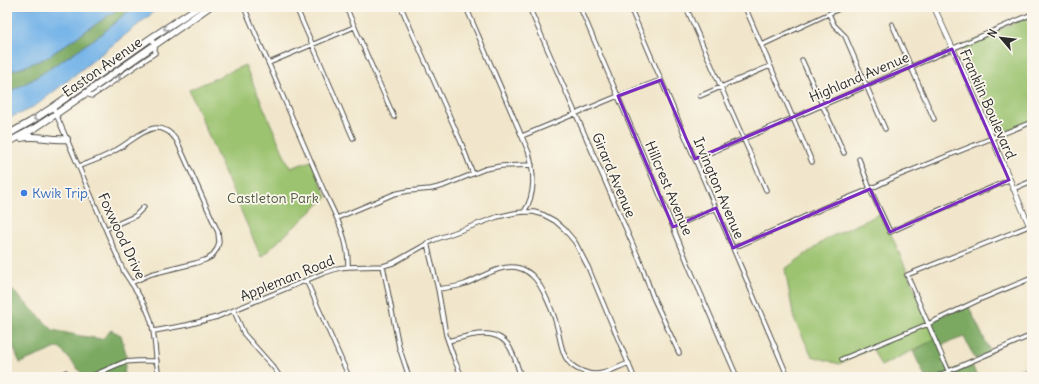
<svg xmlns="http://www.w3.org/2000/svg" width="1039" height="384" font-family="Delius,sans-serif">
<rect width="100%" height="100%" fill="#fbf7ec"/>
<filter id="ink" filterUnits="userSpaceOnUse"><feTurbulence type="fractalNoise" baseFrequency=".025" numOctaves="2"/><feDisplacementMap in="SourceGraphic" scale="8" xChannelSelector="R" yChannelSelector="G"/><feConvolveMatrix kernelMatrix="1 2 1 2 8 2 1 2 1" color-interpolation-filters="sRGB"/></filter>
<filter id="wash" filterUnits="userSpaceOnUse"><feTurbulence type="fractalNoise" baseFrequency=".012" numOctaves="4" result="noise"/><feDisplacementMap in="SourceGraphic" scale="16" xChannelSelector="R" yChannelSelector="G"/><feGaussianBlur stdDeviation="0.9" result="paint"/><feColorMatrix in="noise" values="0 0 0 0 0 0 0 0 0 0 0 0 0 0 0 0 0 1.4 0 .05"/><feComposite in="paint" operator="in"/></filter>
<g filter="url(#wash)">
<rect width="100%" height="100%" fill="#f1e6cb"/>
<path fill="#9bc36f" stroke="#63774d" d="M1032,15V121L1000,134L962,46Z
M245,65L290,168L311,161L327,197L261,257L189,90Z
M882,213L936,339L881,366L872,347L839,364L812,356L794,319L785,269L828,238Z"/>
<path fill="#7ca962" stroke="#546a46" d="M121,7H133L102,34L34,79L7,93V71L18,69L46,58Z
M7,285L53,330L81,336L102,339L111,330L121,335L126,354L124,377H84L83,375L59,347L20,363L7,332Z
M968,305L991,353L975,359L964,337L939,346L951,371L971,362L977,377H925L913,351L936,339L928,321Z
M1032,364V377H1003Z"/>
<path fill="#74b4e8" stroke="#50708a" d="M18,7H121L46,58L18,69L7,71V10Z
M133,7H159L149,16L38,104L22,113L7,118V93L34,79L102,34Z"/>
</g>
<g filter="url(#ink)">
<g fill="none" stroke-linecap="round" stroke-linejoin="round">
<defs>
<path id="minor" d="M244,7L324,191C333,210 344,230 347,251C348,256 348,261 348,267
M296,7L353,138
M346,7L394,117
M401,7L461,142L473,174
M466,7L529,153C534,173 536,194 524,212
M529,7L640,261L653,297L679,353
M580,7L657,188L691,271L737,377
M630,7L788,377
M686,7L766,190
M745,7L812,162
M829,14L834,25L845,36L885,129
M892,24L934,119
M762,45L843,7
M802,60L844,153
M269,63L354,27
M86,94L92,96L155,53V45L151,38
M700,96L770,66
M53,107L124,272C134,287 146,304 151,321C156,340 155,359 159,377
M522,136L618,96L661,80
M695,159L793,118L1032,14
M859,159L870,189L890,232L923,217L1009,180
M79,166C92,162 105,157 116,150C137,139 157,112 177,141L218,232L219,242L217,249L211,257L205,260L196,263L151,274L131,283
M1013,189L1032,181
M337,218L394,194L408,191L431,189L443,186L485,169L501,166L532,165
M673,227L716,208
M106,229L135,216L144,207
M427,243L438,289L446,335L455,361L462,377
M733,248L789,224L823,208L870,189L895,177L1032,122
M383,266L399,347L409,377
M306,280L349,377
M438,289C447,288 456,287 465,284C480,278 502,263 519,268C533,272 539,283 545,295C549,304 554,314 556,323C562,343 560,363 582,371C589,374 596,375 603,373C612,371 620,366 629,363
M234,311L244,334L274,368L280,377
M154,331L187,325L217,317L324,273L339,268L348,267L383,266L393,263L434,240L497,217L515,213L524,212H534L544,215L555,221L564,229L575,242L588,267L634,377
M448,341C468,336 497,325 510,348C515,357 518,368 521,377
M842,359L928,324L981,299L1032,278
M54,377L66,372
M89,377L124,362L138,361H157
M935,377L1032,335
M951,377L907,275L1029,226"/>
<path id="tertiary" d="M934,7L974,95L1032,232"/>
<path id="primary" d="M7,135L30,122L53,107L151,38L198,7
M21,138C36,134 51,141 67,139
M7,143L35,128L56,114L209,7"/>
</defs>
<use href="#minor" stroke="#494743" stroke-width="5.5"/>
<use href="#tertiary" stroke="#494743" stroke-width="6"/>
<use href="#primary" stroke="#494743" stroke-width="8"/>
<use href="#minor" stroke="#fff" stroke-width="3.5"/>
<use href="#tertiary" stroke="#fff" stroke-width="4.5"/>
<use href="#primary" stroke="#fff" stroke-width="6"/>
</g>
<defs><path id="oneway-chevron" d="M-2-3.5L2.5 0L-2 3.5" fill="none" stroke-width="1.6" stroke-linecap="round" stroke-linejoin="round"/></defs>
<g stroke="#a0a0a0">
<use href="#oneway-chevron" transform="translate(166 28) rotate(147)"/>
<use href="#oneway-chevron" transform="translate(118 78) rotate(-34)"/>
<use href="#oneway-chevron" transform="translate(36 118) rotate(146)"/>
</g>
</g>
<path fill="none" stroke="#7b2cbf" stroke-width="3" stroke-linejoin="round" d="M952,49L1009,180L890,232L870,189L733,248L716,208L673,227L618,96L661,80L695,159Z"/>
<circle fill="#3f7fe0" stroke="#fbf7ec" stroke-width="1.5" cx="24" cy="193" r="4"/>
<g text-anchor="middle" stroke-width="3.5" stroke-linejoin="round" paint-order="stroke">
<g font-size="14" fill="#2b2b2b" stroke="#fbf7ec">
<text transform="translate(102 67) rotate(-35)" y="5">Easton Avenue</text>
<text transform="translate(859 77) rotate(-23)" y="5">Highland Avenue</text>
<text transform="translate(988 104) rotate(66)" y="5">Franklin Boulevard</text>
<text transform="translate(614 175) rotate(67)" y="5">Girard Avenue</text>
<text transform="translate(669 188) rotate(67)" y="5">Hillcrest Avenue</text>
<text transform="translate(719 188) rotate(67)" y="5">Irvington Avenue</text>
<text transform="translate(122 236) rotate(65)" y="5">Foxwood Drive</text>
<text transform="translate(287 278) rotate(-22)" y="5">Appleman Road</text>
</g>
<g font-size="14" fill="#366cbe" stroke="#fbf7ec" text-anchor="start">
<text x="32" y="198">Kwik Trip</text>
</g>
<g font-size="14" fill="#4d593f" stroke="#fbf7ec">
<text x="273" y="203">Castleton Park</text>
</g>
</g>
<rect width="1039" height="384" fill="none" stroke="#fbf7ec" stroke-width="24"/>
<g transform="translate(1001 38) rotate(298)" stroke="#fbf7ec" stroke-width="3" paint-order="stroke">
<path d="M0-3L7 15L0 10L-7 15Z" fill="#2b2b2b"/>
<text y="-6" font-size="11" font-weight="bold" text-anchor="middle" fill="#2b2b2b">N</text>
</g>
</svg>
